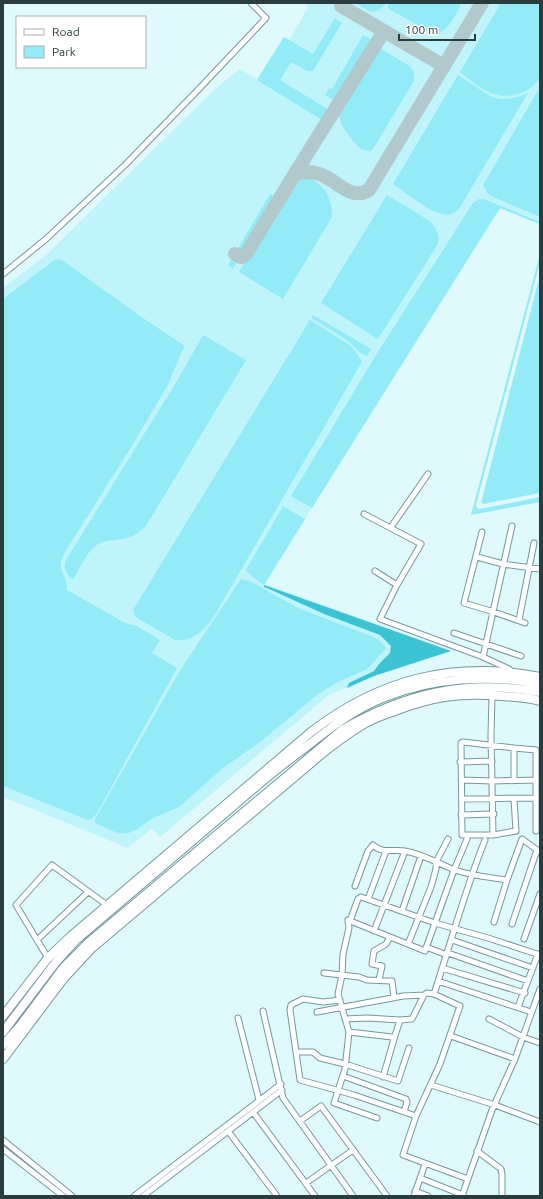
<svg xmlns="http://www.w3.org/2000/svg" width="543" height="1199" font-family="Ubuntu,sans-serif">
<rect width="100%" height="100%" fill="#e0f9fc"/>
<path fill="#c0f4fb" d="M304,3H540V224L500,208L398,369L265,584L451,651L374,676L329,695L160,837L152,828L128,848L3,797V288L46,255L216,88L240,69L257,79L284,37L289,40L308,8Z"/>
<path fill="#92ebf7" d="M355,3H386C376,18 367,10 355,3Z
M389,3H462C455,15 449,31 435,35L389,9L387,7Z
M501,3H540V78C534,86 528,91 518,94C494,101 477,86 460,72Z
M335,18L342,23L313,71H307L291,62L280,80L329,110L322,120L257,80L284,37L313,54Z
M363,35L371,39V43L336,102L325,95L329,88L332,89Z
M379,48L410,66L414,72V81L373,149L370,151L361,149L358,147C346,131 333,121 343,102L377,49Z
M458,75L490,96C503,101 516,99 528,93L459,209C454,213 448,216 442,214C431,213 403,191 393,184Z
M540,87V217L493,197L488,194L483,185Z
M304,176C309,177 312,179 316,182C328,191 332,202 332,217L283,299L239,272L288,189L295,181Z
M270,194L277,198L246,248L241,252L237,250Z
M387,195C397,202 429,218 434,226C438,231 439,238 438,244L378,339L321,303Z
M479,199H484L540,222V224L500,208L312,508L291,496L376,355L473,203Z
M540,254V262L476,505L477,508L480,509L540,497V502L471,515Z
M233,257L235,258L237,262L233,269L228,265Z
M58,259L62,260L143,318L185,346C177,360 173,375 165,390L130,449L65,552C54,574 68,572 67,590L125,623L137,626L160,640L152,653L177,668L97,813L92,819L88,820L3,786V299L53,261Z
M540,275V493L483,504L481,502L482,499Z
M313,315L371,349L367,356C360,354 355,347 349,342C337,333 324,326 311,318Z
M310,320L351,346L356,352L362,362L213,618C203,631 193,642 175,640L139,619L135,616L133,610Z
M203,335L246,360L146,526C139,533 131,538 122,539C112,541 100,540 93,548C84,557 79,570 73,580C66,575 63,568 66,560L177,381Z
M283,506L305,519L264,585L251,576L246,570Z
M241,579L250,581L298,608L373,637L379,640L386,647L385,650L367,669L338,682L318,694L260,742L223,768L179,807L149,820L138,829L126,834L115,832L95,823V819L181,669Z"/>
<path fill="#3cc3d3" d="M264,585L451,651L374,676L347,688L349,683L374,671L379,664L390,653L391,646L380,635L324,614L267,588L264,587Z"/>
<g fill="none" stroke-linecap="round" stroke-linejoin="round">
<path stroke="#b2c9cc" stroke-width="14" d="M341,6L444,66
M294,175L384,31
M235,254L241,257L246,254L294,175C298,172 301,172 306,172C312,172 318,173 324,176C338,182 352,201 369,190L482,3"/>
<defs>
<path id="minor" d="M3,274L46,239L125,165L195,93L266,18L251,3
M364,514L421,544L397,585L380,619L483,657L509,669L512,672
M391,527L428,474
M482,532L464,603L494,612L525,623
M477,557L503,564L540,569
M375,571L397,585
M519,620L534,543
M454,633L521,656
M483,657L512,526
M492,695L491,735L493,835
M514,748V780
M460,762L492,761
M462,780L492,781L535,780
M462,799L535,798
M514,799L516,831L493,835H462L461,743L463,742L514,748L536,750V831
M461,815L494,814
M355,886L368,851L373,845C382,854 394,849 405,851C423,854 439,864 455,870C472,876 489,877 507,880
M368,899L386,851
M402,911L421,856
M350,921L358,899L361,897L435,923L488,938L540,955
M494,922L507,880L522,839L540,852
M512,924L537,850
M374,931L405,851
M524,939L540,894
M37,940L16,905L52,865L107,905
M452,940L533,968
M408,944L431,887L436,869V862L448,839
M426,947L447,955
M448,953L528,981
M48,958L37,940L88,892
M442,968L525,993
M324,973L359,977L367,980L392,981L394,997
M379,980L382,966L372,964L374,951L386,944L390,937
M438,981L531,1012
M434,994L460,1006L440,1064L416,1116L403,1155L468,1179
M340,1000L323,1002L303,999L291,1005L290,1010L296,1052H313L320,1058L345,1064L398,1081L409,1048
M518,1007L538,954
M263,1011L283,1098L353,1196
M317,1012L403,996L424,995L427,993L434,994C451,942 465,890 485,840
M238,1018L259,1100
M345,1019L367,1018L400,1020L412,1019L424,995
M489,1019L523,1037L540,1043
M349,1032L392,1037L394,1039L383,1077
M451,1036L515,1059
M394,1039L400,1020
M296,1052L300,1080L354,1095L416,1116
M343,1076L406,1099L407,1102L404,1112
M431,1085L495,1105L540,1122
M253,1112L315,1196
M377,1118L334,1103L345,1069L349,1032L338,994L342,975L343,954L349,928L348,920L425,951L454,870L467,839
M300,1121L321,1106L387,1196
M228,1131L277,1196
M3,1140L72,1196
M3,1149L63,1196
M477,1151L501,1169L502,1174V1196
M420,1178L463,1195
M306,1183L353,1150
M415,1191L428,1196
M134,1196L281,1084
M143,1196L282,1090
M414,1196L425,1164
M462,1196L492,1110L515,1059L540,989"/>
<path id="primary" d="M3,1016L48,958L71,936L311,732C380,679 454,660 540,677
M3,1032L56,962L76,940C128,896 180,852 231,808C255,787 280,766 306,747C330,728 356,708 385,697C433,678 489,674 540,684
M3,1045L20,1026L64,967L89,942L342,730C406,693 467,679 540,692
M3,1059L64,978L91,949L324,752C337,742 350,732 364,724C373,719 383,715 392,712C431,697 460,692 501,696C514,697 527,697 540,701"/>
</defs>
<use href="#minor" stroke="#72999f" stroke-width="7"/>
<use href="#primary" stroke="#72999f" stroke-width="10"/>
<use href="#minor" stroke="#fff" stroke-width="5"/>
<use href="#primary" stroke="#fff" stroke-width="8"/>
</g>
<rect width="543" height="1199" fill="none" stroke="#2b3c3e" stroke-width="8"/>
<rect x="16" y="16" width="130" height="52" fill="#ffffff" stroke="#aab1b2"/>
<rect x="24" y="29" width="20" height="6" fill="#ffffff" stroke="#aab1b2"/>
<text x="52" y="36" font-size="12" fill="#2b3c3e">Road</text>
<rect x="24" y="46" width="20" height="12" fill="#92ebf7" stroke="#aab1b2"/>
<text x="52" y="56" font-size="12" fill="#2b3c3e">Park</text>
<path d="M399 34v6h76v-6" fill="none" stroke="#2b3c3e" stroke-width="2"/>
<text x="405" y="34" font-size="12" fill="#2b3c3e" stroke="#ffffff" stroke-width="3" paint-order="stroke">100 m</text>
</svg>
